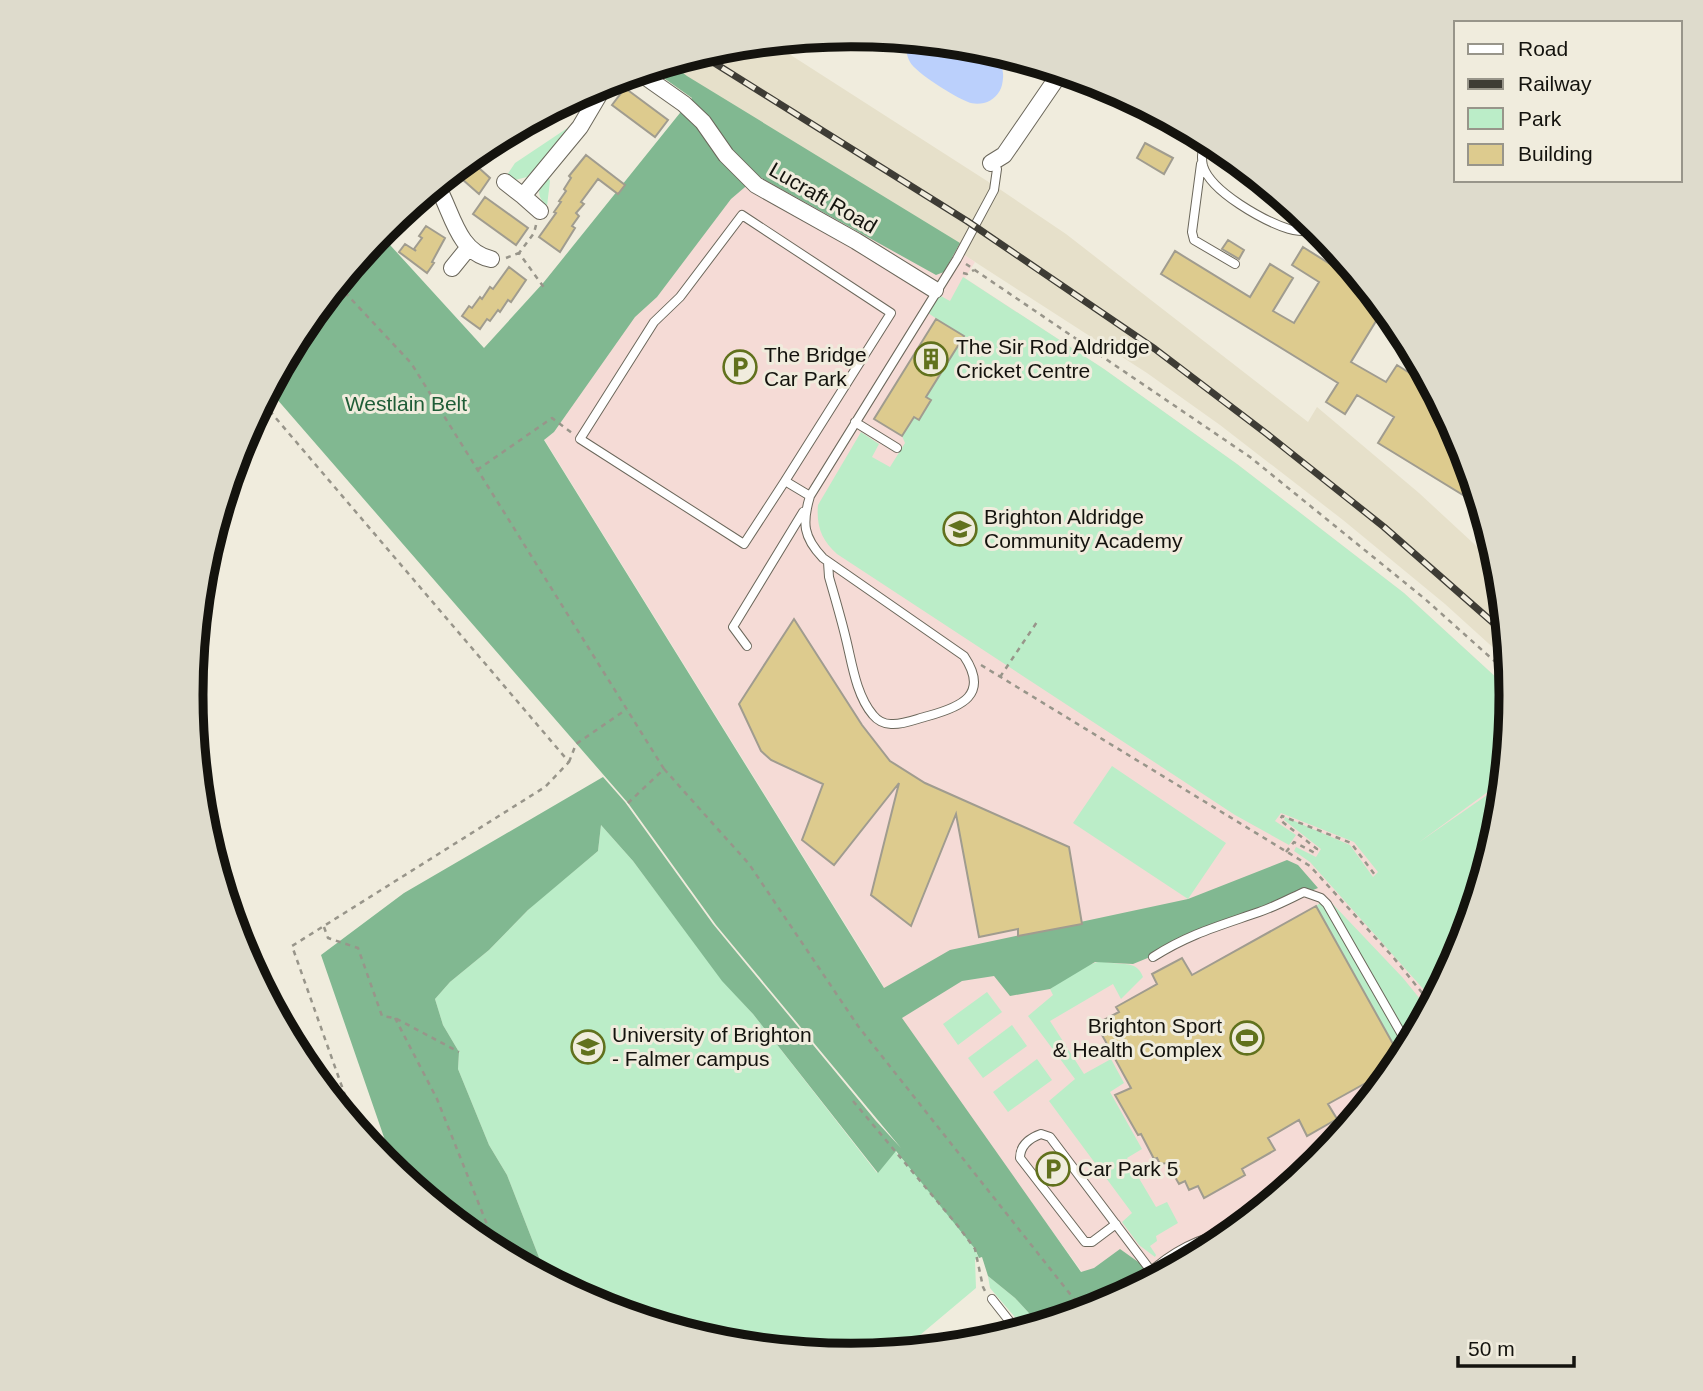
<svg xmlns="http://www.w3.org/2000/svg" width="1703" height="1391" font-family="Helvetica,sans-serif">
<rect width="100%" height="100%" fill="#f0ecdd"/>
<path fill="#e6e0ca" d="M772,43L998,188L1066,234L1308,422L1317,407L1419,493L1499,567L1509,662L1445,604L1343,520L1220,425L1147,373L862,189L651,69L723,48Z"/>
<path fill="#f5dbd6" d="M682,113L862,189L975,262L965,278L1104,369L1237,464L1404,593L1511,691L1499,825L1462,949L1400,1063L1318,1163L1218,1245L1106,1305L989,1144L891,1003L880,980L544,439V282Z"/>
<path fill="#bbedc8" d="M569,127L571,129L527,177L515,180L507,175L515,163Z
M548,176L550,181L547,206C535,195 538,188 548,176Z
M963,277L1104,369L1237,464L1404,593L1511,691L1504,780L1418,843L1503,784L1499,825L1462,949L1434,1001L1310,862L1294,851L1296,847L1316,857L1321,849L1284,820L1285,817L1350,845L1373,877L1378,872L1354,842L1281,813L1275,821L1296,835L1289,845L1235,815L837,554C822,541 816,526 818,505L861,432L879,444L872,457L890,467L905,443L902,436L914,417L919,419L931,400L929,398L925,404L923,402L964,337L928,313L939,295L950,301Z
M1112,766L1226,843L1188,899L1073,823Z
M601,825L633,861L722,980L753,1014L877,1173L895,1151C923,1183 961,1220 979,1258L975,1260L976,1288L901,1351L851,1356L722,1343L598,1306L547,1278L507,1175L489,1145L458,1069L459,1052L443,1025L435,999L450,982L489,950L532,906L598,851Z
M1327,898L1403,978L1429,1010L1402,1060L1316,906Z
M1103,961C1119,967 1136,958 1143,977L1121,999L1113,984L1050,1021L1084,1074L1111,1059L1124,1083L1110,1092L1142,1149L1127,1158L1156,1207L1167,1202L1178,1223L1156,1236L1157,1241L1150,1246L1156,1255L1155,1257L1139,1245L1122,1222L1132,1213L1049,1101L1075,1079L1028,1016L1053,995L1050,989C1066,978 1083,964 1103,961Z
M987,992L1002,1012L958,1045L943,1024Z
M1012,1025L1027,1046L983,1078L968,1058Z
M1037,1059L1052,1080L1008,1112L993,1092Z
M1310,1165L1312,1168L1235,1231L1232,1223L1291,1183Z
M988,1276L1015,1298L1040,1325L1026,1330L990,1288Z"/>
<path fill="#81b891" d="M671,64L687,76L960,243L944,272L936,275L758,176L731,199L657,297L635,317L554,432L544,440L884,988L950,950L1188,899L1287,860L1298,865L1318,888L1133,964L1095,962L1050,989L1010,996L994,976L962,981L902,1018L1081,1272L1094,1268L1120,1249L1151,1271L1165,1267L1170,1271L1104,1306L1040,1325L1015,1298L988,1276L982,1257L979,1258L975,1249L896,1151L878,1173L753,1014L722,981L633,861L601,825L598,851L528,910L489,950L450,982L435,999L443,1025L459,1052L458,1069L489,1145L507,1175L547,1278L484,1244L396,1172L321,955L404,893L603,777L625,802L713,924L876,1121L901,1148L716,925L628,803L269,390L303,328L380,234L484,348L544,282L692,98L651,69Z"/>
<path fill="#bbd0fc" d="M907,40C933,43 1015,40 1002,85C1000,93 993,101 984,103C979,104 972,104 968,102C955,97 916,73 910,62C906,55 906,48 907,40Z"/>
<path fill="#ddcb8e" stroke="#a09c8f" stroke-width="2" d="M625,88L668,120L655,137L612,105Z
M1145,143L1173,158L1164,174L1137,158Z
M586,155L625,185L618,194L598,179L581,202L584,204L576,213L579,216L572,226L575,228L560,252L539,237L556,213L554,212L561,202L559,201L566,191L564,189L571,178L569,176Z
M469,159L490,178L479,194L454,172Z
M485,197L528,228L516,245L473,214Z
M426,226L445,238L432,262L434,263L427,273L399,252L405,244L416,251L414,249L422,238L419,236Z
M1228,240L1244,250L1239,259L1222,249Z
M1303,247L1365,286L1384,308L1351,362L1386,382L1397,365L1416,377L1422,368L1462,443L1481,506L1378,443L1394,417L1357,395L1345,414L1326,402L1338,383L1161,274L1175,251L1250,297L1270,264L1293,278L1273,311L1294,323L1319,282L1292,265Z
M509,267L526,280L511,302L508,300L500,312L498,310L490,321L487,319L480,329L462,316L469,306L472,308L480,297L482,299L490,287L493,289Z
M936,319L964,336L926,397L931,400L919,420L914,417L902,436L874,419Z
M794,619L862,725L890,761L925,783L1069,847L1082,924L1018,936V929L979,937L956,814L911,926L871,895L899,783L834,865L802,840L823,784L771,760L761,751L739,704Z
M1316,906L1402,1060L1400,1064L1328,1104L1337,1119L1307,1136L1299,1120L1268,1138L1275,1150L1242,1169L1245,1175L1204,1198L1198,1186L1189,1190L1185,1181L1179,1184L1167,1163L1160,1164L1157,1158L1154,1159L1141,1134L1138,1135L1115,1095L1131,1088L1096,1024L1119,1012L1116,1007L1157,984L1152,974L1182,958L1192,975Z"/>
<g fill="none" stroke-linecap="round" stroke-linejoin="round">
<defs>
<path id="lane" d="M1205,139C1202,148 1201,157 1203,166C1211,192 1264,221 1289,229C1300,232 1309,232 1321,231
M1201,164L1192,232L1194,240L1235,264
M855,422L897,448
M785,481L891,313L742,215L680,297L654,322L580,439L744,544L785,481L810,496
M828,562L829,577C835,598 841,618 846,639C852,663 856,695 873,715C877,720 884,724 891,724C903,725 916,719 928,716C961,707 990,695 964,656L823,558C803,537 802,523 810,496L957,259L994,190L997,169L991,163
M747,646L733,627L803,512
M1153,957C1189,934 1219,926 1259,912C1274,907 1289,899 1304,892L1321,898L1327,904L1409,1047
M1116,1224L1092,1242H1085L1020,1158C1020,1145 1030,1138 1041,1134L1050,1137L1151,1271
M1227,1232L1232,1223L1245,1211L1290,1180L1312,1153L1359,1114
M1133,1290C1160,1258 1194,1238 1235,1231
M992,1299L1018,1332"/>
<path id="street" d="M640,73L684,104L703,122L726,155L756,185L856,241L935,290
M991,163L1004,155L1061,72
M505,182L523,196
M437,186C452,211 457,252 491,259
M540,211L523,196L580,127L606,83
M452,268L469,247"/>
</defs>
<use href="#lane" stroke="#6b675b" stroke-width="10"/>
<use href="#street" stroke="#6b675b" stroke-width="18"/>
<path stroke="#98958a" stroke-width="2.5" stroke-dasharray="5 5" stroke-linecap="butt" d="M1188,136L1189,131
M536,225L534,233L519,253L545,289
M506,258L519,253
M966,264L1250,457L1425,599L1510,675
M963,273L967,274L974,270
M338,285L411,363L664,769L628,803
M263,403L569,762L545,787L292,946L357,1129
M477,470L552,418L572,433
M981,665L1310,866L1393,957L1432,1005
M1000,677L1037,622
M569,762L576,744L627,709
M664,769L749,864L858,1026L1078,1304V1314
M1286,852L1294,842L1315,853L1317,849L1280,820L1282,816L1351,843L1375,875
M324,927L328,938L358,948L382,1016L395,1018L459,1052
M395,1018L437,1099L498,1252
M853,1101L958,1226L975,1249L983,1287L985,1291"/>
<use href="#lane" stroke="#fff" stroke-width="8"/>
<use href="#street" stroke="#fff" stroke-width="16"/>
<defs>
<path id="rail" d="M700,54L967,221L1155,349L1267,434L1384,527L1506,634"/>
</defs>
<use href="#rail" stroke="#3e3c35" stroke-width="7"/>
<use href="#rail" stroke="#f0ecdd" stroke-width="4.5" stroke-dasharray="13" stroke-linecap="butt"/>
</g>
<defs>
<symbol id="building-ring" viewBox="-11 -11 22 22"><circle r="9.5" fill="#f0ecdd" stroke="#61711d" stroke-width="1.5"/><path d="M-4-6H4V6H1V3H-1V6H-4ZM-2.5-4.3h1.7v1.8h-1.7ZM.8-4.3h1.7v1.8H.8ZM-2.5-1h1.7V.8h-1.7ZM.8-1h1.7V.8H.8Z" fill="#61711d"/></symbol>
<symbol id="parking-ring" viewBox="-11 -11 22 22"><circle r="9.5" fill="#f0ecdd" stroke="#61711d" stroke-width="1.5"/><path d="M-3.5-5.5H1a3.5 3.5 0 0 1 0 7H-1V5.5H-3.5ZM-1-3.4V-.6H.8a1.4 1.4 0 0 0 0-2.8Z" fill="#61711d"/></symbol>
<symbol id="school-ring" viewBox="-11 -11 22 22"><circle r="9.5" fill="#f0ecdd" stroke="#61711d" stroke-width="1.5"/><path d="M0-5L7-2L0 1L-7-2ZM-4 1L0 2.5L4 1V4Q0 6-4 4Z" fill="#61711d"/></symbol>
<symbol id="stadium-ring" viewBox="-11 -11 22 22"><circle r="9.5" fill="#f0ecdd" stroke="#61711d" stroke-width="1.5"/><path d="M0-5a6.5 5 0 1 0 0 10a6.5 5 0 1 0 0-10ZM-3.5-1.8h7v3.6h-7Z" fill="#61711d"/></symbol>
<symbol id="university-ring" viewBox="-11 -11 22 22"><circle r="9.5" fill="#f0ecdd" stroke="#61711d" stroke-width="1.5"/><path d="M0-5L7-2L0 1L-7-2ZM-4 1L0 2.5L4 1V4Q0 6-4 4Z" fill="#61711d"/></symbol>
</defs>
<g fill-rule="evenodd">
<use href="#building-ring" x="912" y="340" width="38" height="38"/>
<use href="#parking-ring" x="721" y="348" width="38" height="38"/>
<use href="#school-ring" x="941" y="510" width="38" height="38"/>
<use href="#stadium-ring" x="1228" y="1019" width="38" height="38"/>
<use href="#university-ring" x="569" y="1028" width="38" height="38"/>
<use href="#parking-ring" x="1034" y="1150" width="38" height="38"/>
</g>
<g text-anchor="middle" stroke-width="6" stroke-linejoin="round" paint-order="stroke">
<g font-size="21" fill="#14130e" stroke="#f0ecdd">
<text transform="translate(823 198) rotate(30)" y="7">Lucraft Road</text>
</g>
<g font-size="21" fill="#14130e" stroke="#f0ecdd" text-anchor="start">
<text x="956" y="354">The Sir Rod Aldridge<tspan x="956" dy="24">Cricket Centre</tspan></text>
<text x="764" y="362">The Bridge<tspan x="764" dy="24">Car Park</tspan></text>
<text x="984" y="524">Brighton Aldridge<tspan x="984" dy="24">Community Academy</tspan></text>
<text x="1222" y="1033" text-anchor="end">Brighton Sport<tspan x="1222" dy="24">&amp; Health Complex</tspan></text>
<text x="612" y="1042">University of Brighton<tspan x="612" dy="24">- Falmer campus</tspan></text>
<text x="1078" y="1176">Car Park 5</text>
</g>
<g font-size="21" fill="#1f5d37" stroke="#f0ecdd">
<text x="406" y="411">Westlain Belt</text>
</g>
</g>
<path d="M0 0H1703V1391H0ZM203 695a648 648 0 1 1 1296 0a648 648 0 1 1-1296 0Z" fill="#dedbcc" fill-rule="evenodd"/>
<path fill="none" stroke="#14130e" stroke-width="9" d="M203 695a648 648 0 1 1 1296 0a648 648 0 1 1-1296 0Z"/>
<rect x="1454" y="21" width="228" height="161" fill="#f0ecdd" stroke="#98958a" stroke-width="2"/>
<rect x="1468" y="44" width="35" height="10" fill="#ffffff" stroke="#98958a" stroke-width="2"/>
<text x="1518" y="56" font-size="21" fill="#14130e">Road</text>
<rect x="1468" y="79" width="35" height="10" fill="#3e3c35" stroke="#98958a" stroke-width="2"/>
<text x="1518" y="91" font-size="21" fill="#14130e">Railway</text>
<rect x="1468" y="108" width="35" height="21" fill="#bbedc8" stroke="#98958a" stroke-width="2"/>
<text x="1518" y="126" font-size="21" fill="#14130e">Park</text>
<rect x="1468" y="144" width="35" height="21" fill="#ddcb8e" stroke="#98958a" stroke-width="2"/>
<text x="1518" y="161" font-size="21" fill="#14130e">Building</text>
<path d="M1458 1356v10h116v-10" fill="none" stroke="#14130e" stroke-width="3.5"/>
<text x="1468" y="1356" font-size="21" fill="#14130e" stroke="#f0ecdd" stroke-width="5" paint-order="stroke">50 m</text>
</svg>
